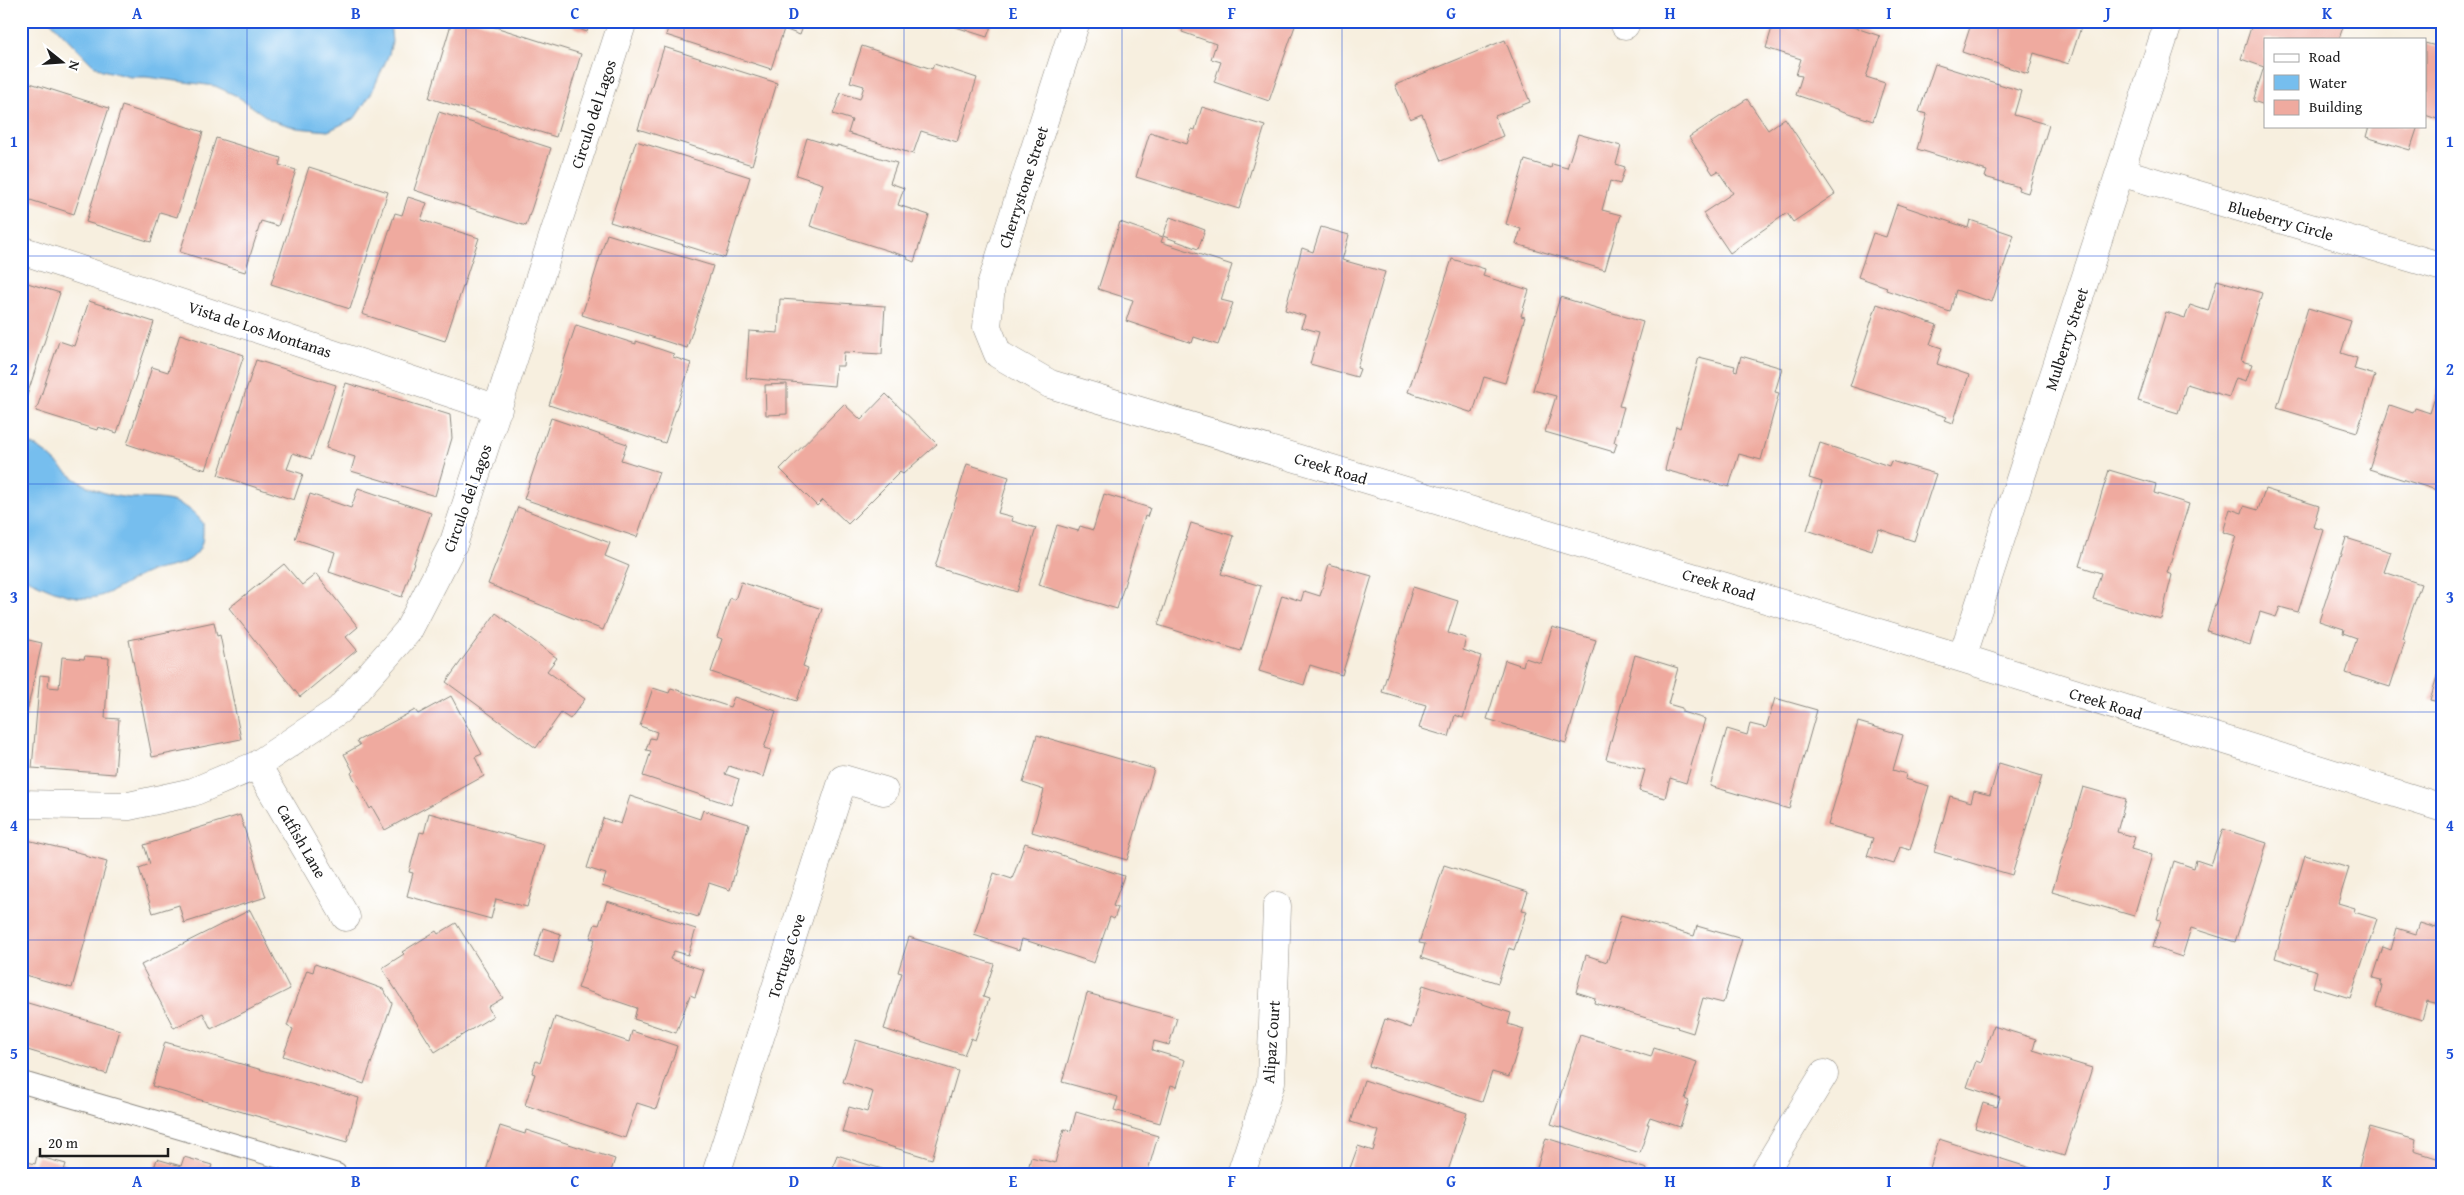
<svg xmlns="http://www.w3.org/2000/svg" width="2464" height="1195" font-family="'Gentium Book Plus',serif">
<rect width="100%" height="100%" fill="#fff"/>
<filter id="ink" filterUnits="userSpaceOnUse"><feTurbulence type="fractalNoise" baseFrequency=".02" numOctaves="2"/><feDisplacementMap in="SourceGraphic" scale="10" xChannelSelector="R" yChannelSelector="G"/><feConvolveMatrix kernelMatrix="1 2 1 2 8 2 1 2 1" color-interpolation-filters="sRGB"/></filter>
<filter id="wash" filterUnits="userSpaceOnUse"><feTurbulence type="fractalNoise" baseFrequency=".0096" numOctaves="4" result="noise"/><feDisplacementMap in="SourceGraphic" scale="20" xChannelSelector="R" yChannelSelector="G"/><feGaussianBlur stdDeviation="1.12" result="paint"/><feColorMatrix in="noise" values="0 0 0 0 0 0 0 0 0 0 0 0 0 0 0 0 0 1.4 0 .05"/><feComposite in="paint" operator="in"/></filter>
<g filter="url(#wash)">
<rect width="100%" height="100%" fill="#f7efdf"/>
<path fill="#76beee" stroke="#496d85" d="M50,21H390L392,42L389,54L372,92L355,118L328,131L297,128L271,120L237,96L215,86L146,77H130L102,70L92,64Z
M21,441C42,446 52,459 68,473C78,482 92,489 105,493C144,506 175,486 203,523C203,535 204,546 195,555C186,565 169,567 156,570C133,575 110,599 86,598C63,597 42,586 21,576Z"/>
<g id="blocks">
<path fill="#efaa9f" d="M452,21H476L581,54L556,137L429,98Z
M557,21H590L587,32Z
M670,21H805L800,35L784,29L771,69L666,35Z
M937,21H993L987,37Z
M1186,21L1296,23L1269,101L1214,82L1221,62L1211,59L1216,44L1182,32Z
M1774,21H1835L1880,36L1866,77L1885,83L1873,121L1796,95L1802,76L1796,75L1801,59L1766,48Z
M1972,21H2083L2069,64L2034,53L2028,74L1962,52Z
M2253,21H2345L2339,39H2265V105L2253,101L2264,67L2241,59Z
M1505,40L1530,102L1495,116L1503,136L1441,161L1422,114L1410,119L1395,85Z
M2443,41V116L2438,114L2437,119L2425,115V43L2440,47Z
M862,46L932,69L934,64L977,78L957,142L921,131L913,154L848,133L852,120L833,114L841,93L860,99L864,86L850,82Z
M664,47L777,83L752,165L638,129Z
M1935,64L2021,91L2014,115L2049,125L2028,193L2018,190L2019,187L1985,177L1987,171L1917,149L1927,114L1919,112Z
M27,82L109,108L74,214L21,197V101Z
M1747,99L1768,130L1785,118L1835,194L1793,222L1787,213L1730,253L1703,213L1733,193L1718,171L1713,174L1689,137Z
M122,106L203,132L177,217L160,212L151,242L86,222Z
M1202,107L1265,126L1239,209L1136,177L1150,132L1187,144L1192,129L1195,130Z
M439,112L551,148L526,226L414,190Z
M2369,126H2418L2410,150L2366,137Z
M1578,134L1621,146L1616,164L1625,167L1620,184L1610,181L1602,210L1621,215L1605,270L1516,244L1521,229L1506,224L1525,160L1551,168L1552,164L1567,168Z
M216,138L281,158L279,165L296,170L278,226L261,221L245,272L180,252Z
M807,138L837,147V145L897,163L890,183L904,188L898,205L929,215L914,262L907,259L908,257L810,226L823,184L796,175Z
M636,141L750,177L725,258L610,222Z
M309,167L388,192L350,309L271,284Z
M408,197L427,203L421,220L479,238L445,341L362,314L395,213L402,215Z
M1897,204L1968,228L1970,220L2014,235L1992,302L1956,290L1950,312L1886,290L1887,287L1858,277L1873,233L1886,237Z
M1170,217L1205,230L1198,249L1163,236Z
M1120,222L1163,237L1161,242L1232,265L1221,300L1233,303L1218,345L1194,337L1192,343L1126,321L1133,300L1098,289Z
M1321,227L1349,235L1342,260L1385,272L1357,368L1360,369L1357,377L1310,364L1319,332L1301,327L1305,316L1285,310L1302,248L1313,252Z
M607,234L713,266L687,348L582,315Z
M1452,259L1485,269L1483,276L1529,290L1521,316L1525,317L1505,383L1484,377L1473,413L1408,392Z
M2217,280L2262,293L2241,361L2252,364L2246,381L2236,378L2229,397L2187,384L2178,413L2138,401L2166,312L2185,318L2190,305L2208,311Z
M21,281L60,293L22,411H21Z
M1560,297L1643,322L1619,406L1624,407L1614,442L1617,443L1614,452L1545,432L1556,396L1533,390Z
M780,299L885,306L882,354L844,352L843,366H836L834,386L746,378L749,331L778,333Z
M89,301L154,322L117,433L98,427L97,430L36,411L59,341L74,346Z
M1877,304L1937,325L1930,344L1942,348L1937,364L1969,375L1953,423L1945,420L1947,417L1850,386Z
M2308,308L2351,321L2341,353L2357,358L2354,369L2375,375L2357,432L2277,408Z
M576,325L636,344V341L674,354L673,357L691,363L665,443L549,405Z
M180,334L244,355L206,470L127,444L152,367L168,372Z
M1741,356L1782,368L1775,392L1779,393L1761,460L1739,454L1729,487L1665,470L1676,426L1680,428L1699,357L1735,366L1734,370L1737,371Z
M256,360L336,385L311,459L293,453L287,469L303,474L294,500L218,475Z
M2441,378H2443V492L2369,469L2390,405L2413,413L2415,408L2430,413Z
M346,383L450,415L452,438L435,496L351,471L355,457L326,448Z
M787,384V414L766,415L765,385Z
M886,394L937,444L903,474L900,472L848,524L823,500L817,506L780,469L844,404L861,420Z
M551,418L627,444L621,460L659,472L637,537L524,499Z
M1820,443L1889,466L1891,461L1936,474L1914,541L1879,529L1872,551L1807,530L1822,482L1809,478Z
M967,464L1009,477L998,513L1013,517L1012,521L1036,528L1017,592L935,567Z
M2109,470L2156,484L2154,493L2189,504L2167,573L2172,575L2161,619L2093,599L2101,573L2079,566Z
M358,488L431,513L402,597L329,572L335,552L295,539L310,494L351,508Z
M2265,489L2319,506L2313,527L2324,530L2298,612L2280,607L2276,617L2260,612L2250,645L2207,631L2236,536L2223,532L2230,509L2242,513L2244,506L2258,510Z
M1104,494L1150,508L1147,517L1145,516L1117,609L1039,585L1057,525L1078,531L1080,526L1093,530Z
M518,507L610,543L605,556L629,566L603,630L488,584Z
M1191,523L1234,536L1221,574L1261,586L1241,651L1158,625Z
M2346,538L2391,552L2384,572L2421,584L2402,639L2405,641L2390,687L2346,673L2357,638L2343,633L2344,629L2319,621Z
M284,564L302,585L316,574L358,627L346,637L357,650L300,697L229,608Z
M1329,564L1372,576L1342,675L1310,665L1304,685L1259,671L1282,595L1301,601L1304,591L1320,596Z
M741,582L822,609L803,666L808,668L797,701L711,672L722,639L717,637L730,598L735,600Z
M1413,587L1458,601L1448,633L1466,638L1463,650L1481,656L1463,718L1455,715L1449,737L1419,728L1426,705L1382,692Z
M496,613L557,658L547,671L585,699L570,719L561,713L536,748L446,682Z
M214,622L217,636L220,635L241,739L152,757L129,640Z
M1552,627L1596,640L1566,743L1487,719L1505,660L1523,666L1525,658L1541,663Z
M21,635L25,636L24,639L42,643L22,734Z
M1635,655L1678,668L1668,704L1682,708V712L1705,719L1686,783L1670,778L1665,798L1639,791L1645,770L1606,759Z
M85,656L109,658L105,718L119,719L115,774L32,768L40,675L49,676L48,687L59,688L62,657L84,659Z
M2443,656V703L2430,700Z
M653,688L669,693L671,688L730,707L734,697L776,711L764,748L771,750L763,777L729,766L725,774L739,779L731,805L643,776L651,751L646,750L650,738L655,739L657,732L640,726Z
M451,696L482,754L475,757L484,776L385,830L372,807L370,809L351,773L353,771L344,754L360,745L357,741L415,710L418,714Z
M1775,698L1817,710L1789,809L1710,786L1727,729L1747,735L1750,724L1766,728Z
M1858,722L1903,735L1893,770L1906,774L1905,779L1929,786L1910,850L1900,847L1894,864L1867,856L1873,838L1828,825Z
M1037,735L1154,769L1127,860L1032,832L1044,790L1023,783Z
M1999,763L2042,776L2012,875L1934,852L1950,796L1971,802L1974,791L1990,795Z
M2083,787L2126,799L2117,832L2135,837L2131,849L2152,855L2134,916L2052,892Z
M630,796L700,819L703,810L749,824L730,890L709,883L698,917L602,886L606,874L587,868L603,818L621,824Z
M429,813L544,845L527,907L496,899L491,919L407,896L413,873L409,872L420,832L424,833Z
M240,815L266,897L184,923L179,905L153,913L139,868L150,864L144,845Z
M2223,829L2267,843L2235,942L2191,928L2182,957L2153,947L2161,920L2157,919L2174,861L2194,868L2196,860L2211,865Z
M23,839L85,854V856L107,862L72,988L21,974V841Z
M1025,843L1124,876L1113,906L1118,908L1114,919L1110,917L1094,963L1022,939L1019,950L974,935L994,873L1012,879Z
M2305,855L2349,868L2338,903L2355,908L2354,912L2377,919L2350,998L2313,987L2317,971L2275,958Z
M1444,865L1528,892L1522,910L1527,911L1514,950L1509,948L1498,983L1421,958L1425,944L1419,943Z
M607,901L696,929L688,955L674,951L670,959L704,970L695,997L690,995L676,1033L634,1019L637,1008L578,988L595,939L590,938L595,924L599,925Z
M2442,909L2443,1005L2427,1001L2422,1020L2376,1006L2382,986L2380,985L2381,980L2373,978L2383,947L2391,950L2397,928L2416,934L2420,923L2436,928Z
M250,910L290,989L211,1029L203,1013L174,1028L141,965Z
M1621,915L1694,936L1697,926L1742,939L1723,1003L1703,998L1693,1033L1677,1028L1678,1027L1594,1003L1595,998L1576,992L1586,955L1607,962Z
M456,923L503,998L488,1007L493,1016L435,1052L382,968L404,954L402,952L436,931L438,934Z
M543,928L561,934L553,963L534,957Z
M909,937L994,964L983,997L989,999L975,1040L971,1038L964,1055L884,1029L902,973L898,972Z
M315,964L383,989L392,1003L364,1084L283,1056L293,1029L287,1026L307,970L313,972Z
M1423,985L1511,1013L1508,1024L1524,1029L1509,1077L1492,1072L1482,1102L1369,1066L1385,1019L1411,1028Z
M1087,993L1177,1018L1169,1045L1154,1041L1152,1050L1185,1060L1177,1087L1171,1085L1160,1123L1114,1110L1118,1097L1062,1082Z
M21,1001L120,1030L107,1074L21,1048Z
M555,1017L629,1042L632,1031L677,1046L656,1109L637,1103L625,1138L525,1105L535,1074L532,1073L536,1061L540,1063Z
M1993,1026L2036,1039L2033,1050L2092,1068L2064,1156L1975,1128L1983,1103L1997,1107L2000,1098L1967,1087L1976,1061L1981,1063Z
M1580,1035L1651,1057L1654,1048L1697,1062L1685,1099L1689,1101L1680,1127L1650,1117L1647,1124H1649L1640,1153L1551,1124Z
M856,1040L958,1071L932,1159L842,1132L849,1107L867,1112L873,1092L843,1082Z
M165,1042L359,1098L347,1142L152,1086Z
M1364,1080L1467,1113L1447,1174H1358L1349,1171L1358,1146L1373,1151L1379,1131L1351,1122Z
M1076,1112L1158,1136L1147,1174H1027L1031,1157L1055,1163L1064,1129L1071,1131Z
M500,1126L525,1134L526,1130L615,1159L610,1174H485Z
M2370,1127L2416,1140L2414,1151L2443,1160V1174H2357Z
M1546,1138L1647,1169L1645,1174H1535Z
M1939,1139L2046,1173V1174H1935L1936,1170L1930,1168Z
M837,1155L895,1173V1174H831Z
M37,1156L66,1164L63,1174H21V1160L35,1164Z
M184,1157L212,1165L209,1174H152L157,1159L181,1166Z"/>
</g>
</g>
<g filter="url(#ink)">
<use href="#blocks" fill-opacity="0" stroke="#8a867e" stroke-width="1"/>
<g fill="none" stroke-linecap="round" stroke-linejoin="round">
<defs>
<path id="lane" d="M21,1082L336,1174"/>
<path id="street" d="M1076,21L991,285L987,327L998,354L1050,384L1962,658L2443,808
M1625,25L1626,21
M2120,172L2443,267
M21,250L498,409
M1962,658L2169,21
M257,765L346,917
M21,804L129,806L193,792L257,765L339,710L408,631L454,542L623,21
M716,1174L843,779L884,791
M1241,1174L1271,1082L1277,906
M1763,1174L1824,1074"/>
</defs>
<use href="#lane" stroke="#8a867e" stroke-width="23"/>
<use href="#street" stroke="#8a867e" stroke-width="29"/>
<use href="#lane" stroke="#fff" stroke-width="21"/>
<use href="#street" stroke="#fff" stroke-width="28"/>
</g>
</g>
<path fill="none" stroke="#1d4ed8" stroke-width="1" stroke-opacity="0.55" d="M247,21V1174M466,21V1174M684,21V1174M904,21V1174M1122,21V1174M1342,21V1174M1560,21V1174M1780,21V1174M1998,21V1174M2218,21V1174M21,256H2443M21,484H2443M21,712H2443M21,940H2443"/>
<g text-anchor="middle" stroke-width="4.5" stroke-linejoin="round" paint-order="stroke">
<g font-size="16" fill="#1c1c1c" stroke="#fff">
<text transform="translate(593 114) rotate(-72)" y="6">Circulo del Lagos</text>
<text transform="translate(1023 187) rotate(-72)" y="6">Cherrystone Street</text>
<text transform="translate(2281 220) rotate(16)" y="6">Blueberry Circle</text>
<text transform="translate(260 329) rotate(18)" y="6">Vista de Los Montanas</text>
<text transform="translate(2066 339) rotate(-72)" y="6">Mulberry Street</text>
<text transform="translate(1331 468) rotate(17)" y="6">Creek Road</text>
<text transform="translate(467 498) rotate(-70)" y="6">Circulo del Lagos</text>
<text transform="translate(1719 584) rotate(17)" y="6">Creek Road</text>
<text transform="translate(2106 703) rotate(17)" y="6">Creek Road</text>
<text transform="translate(302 841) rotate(60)" y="6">Catfish Lane</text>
<text transform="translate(786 956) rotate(-72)" y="6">Tortuga Cove</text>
<text transform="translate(1271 1042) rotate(-86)" y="6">Alipaz Court</text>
</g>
</g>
<rect width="2464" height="1195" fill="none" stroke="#fff" stroke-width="55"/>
<rect x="2264" y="38" width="162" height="90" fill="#ffffff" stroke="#a4a4a4"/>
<rect x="2274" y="54" width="25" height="8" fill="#ffffff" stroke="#a4a4a4"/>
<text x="2309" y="62" font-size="15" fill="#1c1c1c">Road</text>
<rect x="2274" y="75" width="25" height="15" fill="#76beee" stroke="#a4a4a4"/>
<text x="2309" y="88" font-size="15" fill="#1c1c1c">Water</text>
<rect x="2274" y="100" width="25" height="15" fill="#efaa9f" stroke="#a4a4a4"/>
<text x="2309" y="112" font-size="15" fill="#1c1c1c">Building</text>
<g transform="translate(62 62) rotate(107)" stroke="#ffffff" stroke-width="4" paint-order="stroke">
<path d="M0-4L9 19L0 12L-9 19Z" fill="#1c1c1c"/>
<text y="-8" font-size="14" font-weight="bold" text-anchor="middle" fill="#1c1c1c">N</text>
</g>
<path d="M40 1148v8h128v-8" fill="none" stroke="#1c1c1c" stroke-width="2.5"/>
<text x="48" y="1148" font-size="15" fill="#1c1c1c" stroke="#ffffff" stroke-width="4" paint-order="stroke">20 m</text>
<rect x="28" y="28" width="2408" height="1140" fill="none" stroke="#1d4ed8" stroke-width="2"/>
<g font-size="16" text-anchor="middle" font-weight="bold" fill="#1d4ed8">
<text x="137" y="19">A</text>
<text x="356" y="19">B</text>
<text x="575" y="19">C</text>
<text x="794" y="19">D</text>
<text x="1013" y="19">E</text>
<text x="1232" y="19">F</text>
<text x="1451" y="19">G</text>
<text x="1670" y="19">H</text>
<text x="1889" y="19">I</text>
<text x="2108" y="19">J</text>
<text x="2327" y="19">K</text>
<text x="14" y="147">1</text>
<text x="2450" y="147">1</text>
<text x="14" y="375">2</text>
<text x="2450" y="375">2</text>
<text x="14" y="603">3</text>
<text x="2450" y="603">3</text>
<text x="14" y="831">4</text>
<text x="2450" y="831">4</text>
<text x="14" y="1059">5</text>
<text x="2450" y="1059">5</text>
<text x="137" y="1187">A</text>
<text x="356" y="1187">B</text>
<text x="575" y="1187">C</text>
<text x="794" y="1187">D</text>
<text x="1013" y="1187">E</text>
<text x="1232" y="1187">F</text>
<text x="1451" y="1187">G</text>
<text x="1670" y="1187">H</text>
<text x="1889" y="1187">I</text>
<text x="2108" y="1187">J</text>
<text x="2327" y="1187">K</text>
</g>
</svg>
